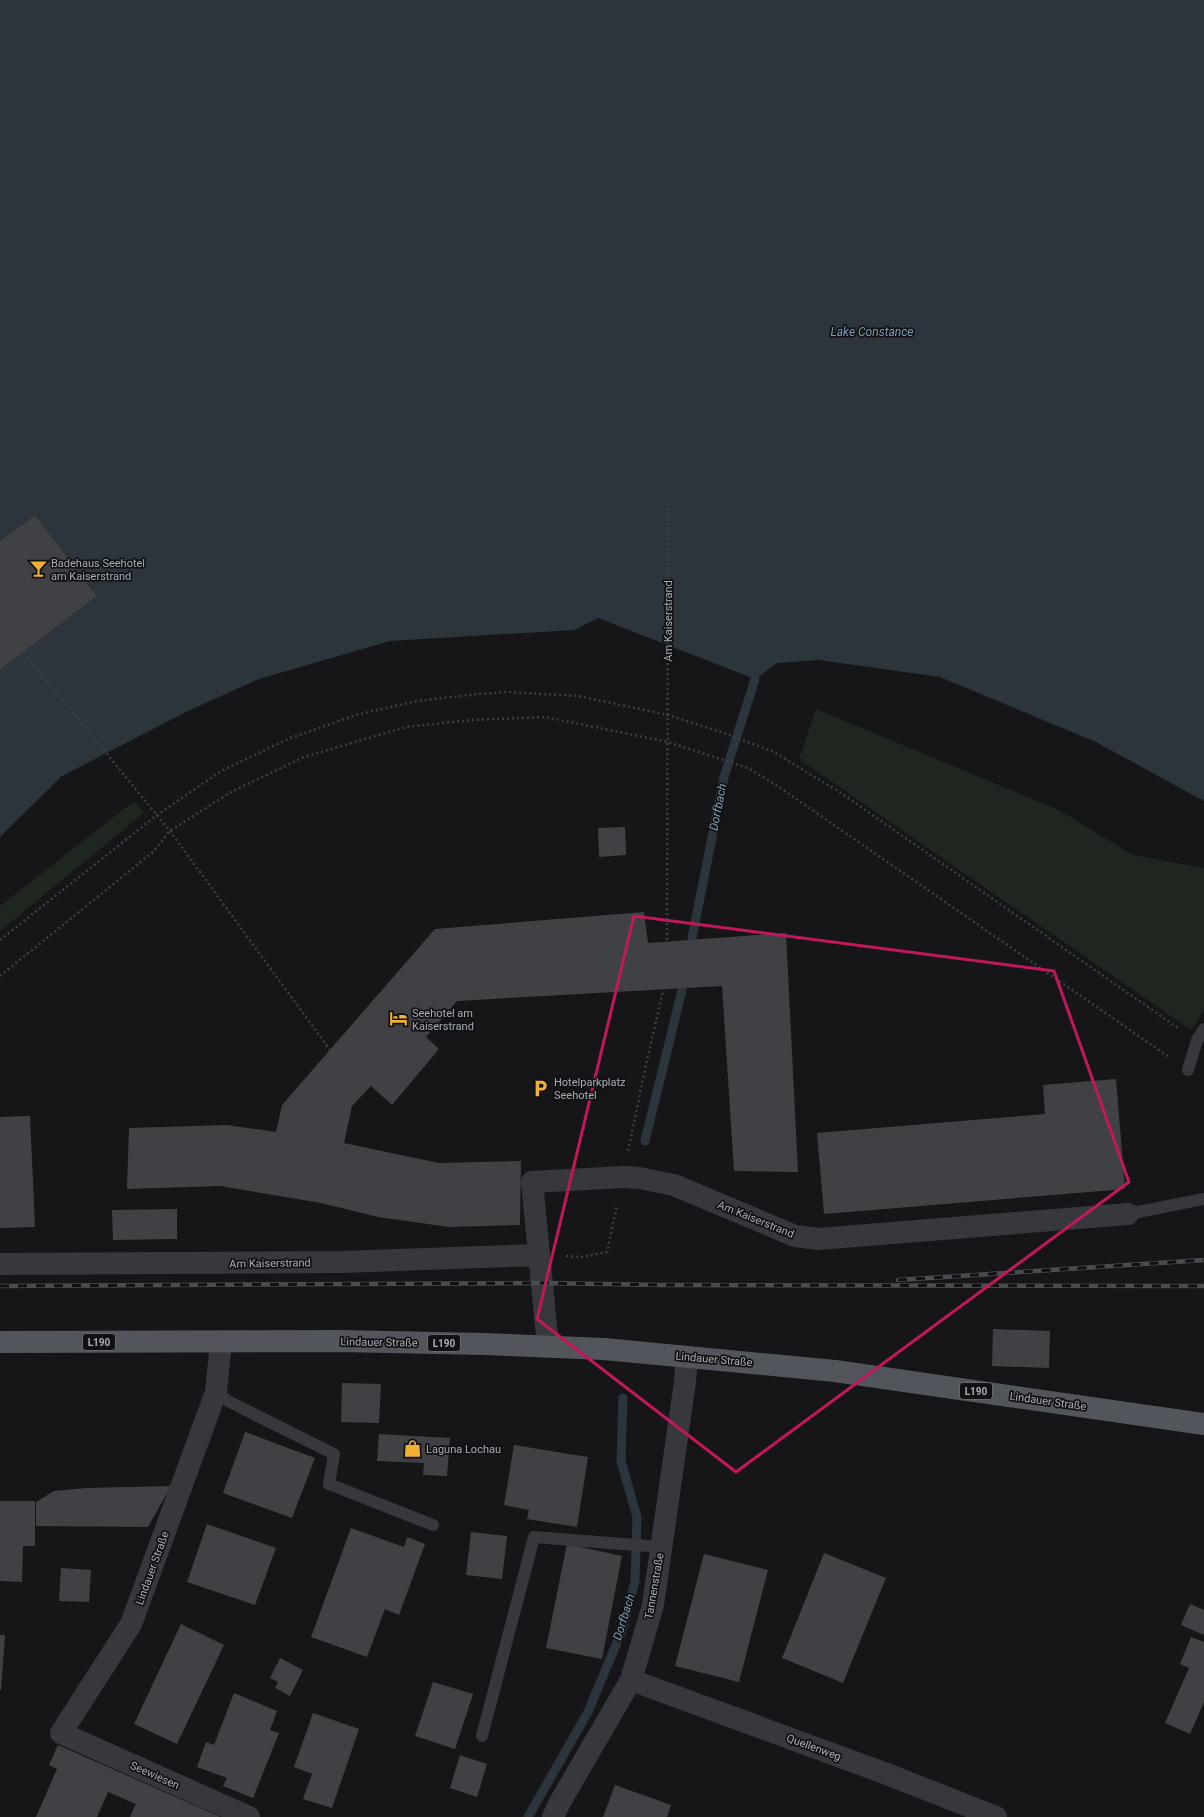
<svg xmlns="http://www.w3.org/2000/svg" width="1204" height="1817" font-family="Roboto,sans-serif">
<rect width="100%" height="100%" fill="#161618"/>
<path fill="#1e261f" d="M816,709L1059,810L1133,855L1204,868V1010L1191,1030L799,759Z
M134,801L144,813L0,931V906Z"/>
<path fill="#2c353c" d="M0,0H1204V801L1096,742L940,677L819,660L777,663L755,679L598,618L574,630L390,641L259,679L186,712L62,776L0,837V670L97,596L35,515L0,541Z"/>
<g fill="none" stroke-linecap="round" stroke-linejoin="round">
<path stroke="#2c353c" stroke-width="9" d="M692,938L724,777L755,679
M645,1141L682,990
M528,1817L588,1712L623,1628L635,1581L637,1517L621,1461L623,1398"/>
</g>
<path fill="#404145" d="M35,515L97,596L0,670V541Z
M625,827L626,855L599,857L598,828Z
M644,912L648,943L786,933L798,1172L734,1171L722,986L457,1001L426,1037L439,1049L392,1105L371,1086L352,1106L344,1143L439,1163L521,1161L520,1225L449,1227L378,1217L321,1203L220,1186L127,1189L129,1128L227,1125L276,1132L282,1105L435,929Z
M1116,1079L1125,1189L824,1214L817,1133L1045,1114L1043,1085Z
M30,1116L35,1227L0,1228V1117Z
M177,1209V1239L113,1240L112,1210Z
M993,1329L1050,1331L1049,1368L992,1366Z
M342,1383L381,1384L379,1423L341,1422Z
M245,1432L315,1458L292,1518L223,1493Z
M379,1434L450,1438L447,1476L423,1475L424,1463L377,1461Z
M514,1445L588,1457L577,1527L527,1519L529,1510L504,1505Z
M171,1486L148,1527L36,1526V1502L54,1491L86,1488Z
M0,1501H35V1546H23L22,1582L0,1581Z
M207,1524L276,1548L255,1605L187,1582Z
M351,1528L404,1547L407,1537L425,1544L399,1615L385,1609L367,1657L311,1637Z
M471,1532L507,1536L502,1579L466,1575Z
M567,1544L622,1556L602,1659L546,1648Z
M824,1553L886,1578L843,1683L782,1658Z
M704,1554L768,1570L739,1682L675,1666Z
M61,1568L91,1570L89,1602L59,1601Z
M1190,1604L1204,1610V1635L1181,1625Z
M181,1624L224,1645L177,1744L134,1724Z
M0,1635H5L1,1690H0Z
M1191,1637L1204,1642V1702L1190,1734L1165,1723L1189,1668L1180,1664Z
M280,1658L303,1670L290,1696L275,1688L278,1682L270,1678Z
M433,1682L473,1694L455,1749L415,1736Z
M234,1693L277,1711L270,1730L279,1733L253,1798L223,1786L227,1778L197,1767L206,1742L214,1745Z
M313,1713L359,1729L332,1808L303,1799L312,1774L294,1767Z
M58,1745L221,1817H130L136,1804L108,1792L97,1817H36L57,1769L49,1765Z
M460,1755L487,1764L477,1797L450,1788Z
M615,1785L671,1805L667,1817H603Z"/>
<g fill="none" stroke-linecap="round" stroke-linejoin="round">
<path stroke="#3d3f44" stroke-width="2.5" stroke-dasharray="2 3" stroke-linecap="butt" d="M24,653L170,831L330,1050
M0,940L157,815L221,771L288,739L356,715L417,701L478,694L507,692L579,696L668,715L724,733L774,752L841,793L1178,1028
M667,940L668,500
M0,976L153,852L170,831L231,792L304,757L406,727L471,720L545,717L668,742L748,768L782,789L1169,1057
M628,1151L646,1065L663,991
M566,1256L582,1257L607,1252L617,1205"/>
<path stroke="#37383d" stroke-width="12" d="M1188,1070L1197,1040L1204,1029
M1128,1214L1204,1199
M216,1392L228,1401L334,1454L329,1484L433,1525
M482,1736L534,1537L661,1547"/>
<path stroke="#37383d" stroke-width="22" d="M0,1264L342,1262L539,1255
M221,1342L216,1392L131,1624L61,1733L249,1817
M548,1346L532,1182L623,1177L639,1178L674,1185L795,1236L818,1239L1128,1214
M631,1680L887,1774L996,1817
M553,1817L560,1802L631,1680L653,1605L685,1382L687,1357"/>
<path stroke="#53555c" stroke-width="22" d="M0,1342L341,1341L484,1344L604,1349L835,1371L1204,1424"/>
<defs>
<path id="rail" d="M898,1280L1204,1260
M0,1286L542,1283L664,1285L1204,1286"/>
</defs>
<use href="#rail" stroke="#4a4c52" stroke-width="4.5"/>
<use href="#rail" stroke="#111113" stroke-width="3" stroke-dasharray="9" stroke-linecap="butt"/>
</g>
<path fill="none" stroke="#c2185b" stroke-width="3" stroke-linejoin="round" d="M634,916L1054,971L1129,1182L736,1472L537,1319Z"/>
<defs>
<symbol id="bar-bare" viewBox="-9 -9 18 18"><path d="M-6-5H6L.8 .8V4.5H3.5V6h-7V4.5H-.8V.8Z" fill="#f2b134" stroke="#111113" stroke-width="2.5" paint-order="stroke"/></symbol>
<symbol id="hotel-bare" viewBox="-9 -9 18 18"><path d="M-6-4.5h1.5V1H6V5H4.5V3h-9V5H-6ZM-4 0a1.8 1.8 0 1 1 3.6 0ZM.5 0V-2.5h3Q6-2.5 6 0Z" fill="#f2b134" stroke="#111113" stroke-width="2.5" paint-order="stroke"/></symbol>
<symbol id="parking-bare" viewBox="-9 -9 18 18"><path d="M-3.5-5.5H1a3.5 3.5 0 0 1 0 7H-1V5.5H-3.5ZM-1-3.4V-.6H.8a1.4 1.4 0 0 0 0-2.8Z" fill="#f2b134" stroke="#111113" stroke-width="2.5" paint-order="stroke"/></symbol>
<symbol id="shop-bare" viewBox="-9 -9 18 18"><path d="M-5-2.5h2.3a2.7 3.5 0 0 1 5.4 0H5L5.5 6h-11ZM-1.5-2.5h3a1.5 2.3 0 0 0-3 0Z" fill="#f2b134" stroke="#111113" stroke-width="2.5" paint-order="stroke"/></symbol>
</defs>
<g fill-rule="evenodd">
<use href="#bar-bare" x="26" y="556" width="25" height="25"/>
<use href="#hotel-bare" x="386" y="1006" width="25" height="25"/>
<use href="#parking-bare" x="528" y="1076" width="25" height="25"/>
<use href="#shop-bare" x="400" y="1436" width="25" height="25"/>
</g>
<g text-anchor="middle" stroke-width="3.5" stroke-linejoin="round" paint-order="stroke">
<g fill="#111113" stroke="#7b7e86" stroke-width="1">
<rect x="83" y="1334" width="32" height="16" rx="3"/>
<rect x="428" y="1335" width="32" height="16" rx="3"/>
<rect x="960" y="1383" width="32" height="16" rx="3"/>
</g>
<g font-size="10" font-weight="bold" fill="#a8adb8">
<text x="99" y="1346">L190</text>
<text x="444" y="1347">L190</text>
<text x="976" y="1395">L190</text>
</g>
<g font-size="11" fill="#a8adb8" stroke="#111113" text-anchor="start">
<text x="51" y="567">Badehaus Seehotel<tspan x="51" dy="13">am Kaiserstrand</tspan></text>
<text x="412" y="1017">Seehotel am<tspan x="412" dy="13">Kaiserstrand</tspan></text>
<text x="554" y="1086">Hotelparkplatz<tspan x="554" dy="13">Seehotel</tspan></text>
<text x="426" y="1453">Laguna Lochau</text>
</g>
<g font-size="11" fill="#a8adb8" stroke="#111113">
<text transform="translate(668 621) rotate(-90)" y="4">Am Kaiserstrand</text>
<text transform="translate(756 1219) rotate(22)" y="4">Am Kaiserstrand</text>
<text transform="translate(270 1263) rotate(-1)" y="4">Am Kaiserstrand</text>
<text transform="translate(379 1342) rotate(1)" y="4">Lindauer Straße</text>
<text transform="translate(714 1359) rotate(5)" y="4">Lindauer Straße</text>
<text transform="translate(1048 1401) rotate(8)" y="4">Lindauer Straße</text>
<text transform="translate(152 1568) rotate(-70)" y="4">Lindauer Straße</text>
<text transform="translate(654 1586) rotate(-80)" y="4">Tannenstraße</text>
<text transform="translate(814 1747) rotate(20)" y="4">Quellenweg</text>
<text transform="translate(155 1775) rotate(24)" y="4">Seewiesen</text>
</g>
<g font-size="12" font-style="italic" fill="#7f9bb3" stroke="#111113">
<text x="872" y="336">Lake Constance</text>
<text transform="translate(718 807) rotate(-79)" y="4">Dorfbach</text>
<text transform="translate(624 1617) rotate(-73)" y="4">Dorfbach</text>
</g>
</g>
</svg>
